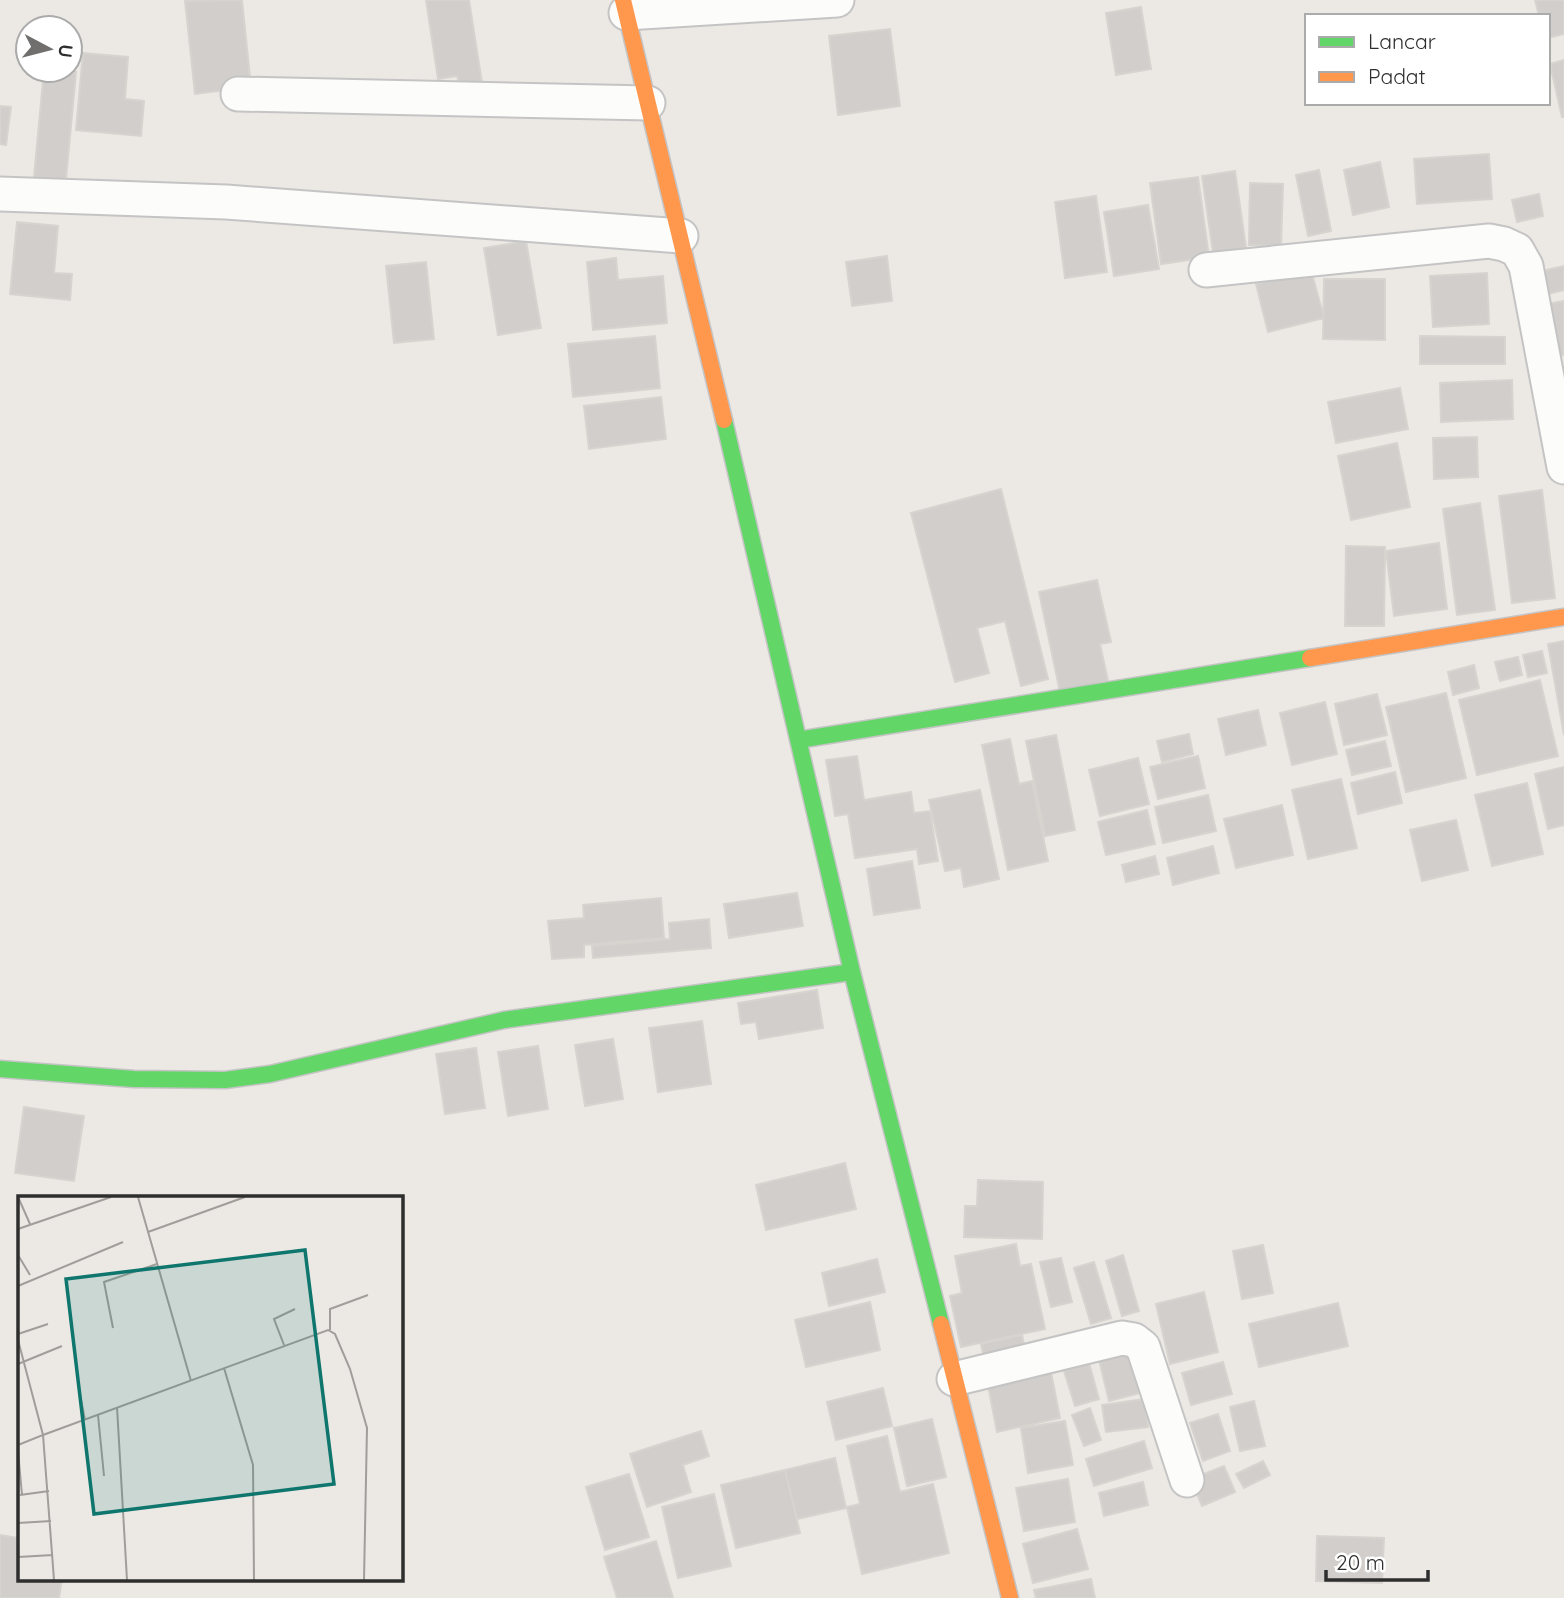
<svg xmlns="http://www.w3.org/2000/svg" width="1564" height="1598" font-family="Quicksand,sans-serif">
<rect width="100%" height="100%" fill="#ece8e4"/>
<path fill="#d1cecb" stroke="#d7d4d0" stroke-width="2" d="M242,0L251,87L195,94L185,1Z
M426,0H469L482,83L460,87L457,76L438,79Z
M1535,0H1564V34L1548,38V16H1539Z
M1141,7L1151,69L1116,75L1106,13Z
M890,29L900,106L838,115L829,36Z
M83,53L128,57L125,99L144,101L141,136L76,130Z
M1564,60V117H1562L1550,64Z
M44,70L76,72L65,190L33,187Z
M0,106L11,107L6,145L0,144Z
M1489,154L1492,199L1417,204L1414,159Z
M1380,162L1389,207L1353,215L1344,170Z
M1319,170L1331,231L1308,236L1296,175Z
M1235,171L1247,255L1214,260L1202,176Z
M1198,177L1209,257L1161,264L1150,183Z
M1250,183L1283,184L1281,246L1249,245Z
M1539,194L1543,216L1517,222L1512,200Z
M1096,196L1107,272L1065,278L1055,202Z
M1148,205L1159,269L1114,276L1104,212Z
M17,222L58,226L54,273L72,274L70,300L10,294Z
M526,241L541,328L498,335L484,248Z
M887,256L892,301L852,306L846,262Z
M616,258L618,280L663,276L667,323L593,330L587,262Z
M426,262L434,339L394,343L386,266Z
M1564,266V290L1548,294L1542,271Z
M1311,270L1324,318L1268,332L1256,284Z
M1487,273L1489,324L1433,327L1430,276Z
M1324,279H1385V340L1323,339Z
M1564,301V355L1553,356L1546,304Z
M655,336L660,388L573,397L568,344Z
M1420,336L1505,337V364H1420Z
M1512,380L1513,419L1441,422L1440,383Z
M1400,388L1408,429L1336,443L1328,402Z
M661,397L666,439L589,449L584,406Z
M1477,437L1478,477L1434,479L1433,438Z
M1397,443L1410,507L1351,520L1338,456Z
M1001,489L1048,679L1021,686L1005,621L977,628L989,673L955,682L911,513Z
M1542,490L1555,598L1512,603L1499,496Z
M1480,503L1495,610L1457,615L1443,509Z
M1439,543L1447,609L1394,616L1386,551Z
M1346,546L1385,547L1384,626H1345Z
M1097,580L1111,642L1100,644L1108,681L1060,692L1039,592Z
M1564,641V735L1548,644Z
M1542,651L1547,673L1528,677L1523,655Z
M1518,657L1522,675L1500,681L1495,662Z
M1474,665L1479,688L1453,695L1448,672Z
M1540,680L1558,756L1477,775L1459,700Z
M1446,693L1466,778L1406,792L1386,707Z
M1377,694L1387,735L1344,745L1335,704Z
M1325,702L1337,754L1292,765L1280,713Z
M1258,710L1266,745L1226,755L1218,719Z
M1189,734L1193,754L1162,762L1157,741Z
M1056,735L1075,830L1045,836L1026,741Z
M1010,739L1019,784L1032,781L1048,861L1008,870L982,745Z
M1385,741L1391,766L1352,775L1346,750Z
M857,756L864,800L911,792L914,813L930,811L938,861L919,864L917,849L855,858L848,814L835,816L826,760Z
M1198,756L1205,788L1158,799L1150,767Z
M1138,758L1149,804L1100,816L1089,770Z
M1564,767V825L1548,829L1535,774Z
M1395,772L1402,803L1358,814L1351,783Z
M1341,779L1357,848L1308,859L1292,790Z
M1527,783L1543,854L1492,866L1475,795Z
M980,790L999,879L964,887L961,868L945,871L929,800Z
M1208,795L1216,831L1163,843L1155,807Z
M1282,805L1293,855L1236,868L1224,819Z
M1147,810L1155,844L1106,855L1098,822Z
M1456,820L1468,870L1422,881L1410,830Z
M1213,846L1219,873L1173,885L1167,858Z
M1155,856L1159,874L1126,882L1122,865Z
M912,861L920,908L874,915L867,869Z
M797,893L803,926L729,938L724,904Z
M661,898L664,938L584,945V957L552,959L548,921L584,918L583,905Z
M709,919L711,948L593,958L592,946L670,939L669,923Z
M817,990L823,1028L759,1039L756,1022L741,1024L738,1003Z
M702,1021L711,1084L658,1092L649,1028Z
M613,1039L623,1099L585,1106L575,1045Z
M538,1046L548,1109L508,1116L498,1052Z
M476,1048L485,1108L445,1114L436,1054Z
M24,1107L84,1116L74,1181L15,1173Z
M845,1163L856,1209L766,1230L756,1185Z
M978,1180L1043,1182L1042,1239L964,1237L965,1206H977Z
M1016,1244L1020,1266L1031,1264L1045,1329L961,1347L950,1296L962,1293L955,1256Z
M1263,1245L1273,1293L1242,1299L1233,1251Z
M1123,1255L1139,1311L1122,1316L1106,1261Z
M1061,1258L1072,1302L1051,1307L1040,1262Z
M877,1259L885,1292L829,1306L822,1273Z
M1094,1262L1111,1318L1091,1324L1074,1268Z
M1204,1292L1218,1352L1170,1364L1156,1304Z
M870,1302L880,1350L806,1367L795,1320Z
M1338,1303L1348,1346L1259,1367L1249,1324Z
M1022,1335L1027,1360L986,1369L981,1344Z
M1133,1350L1144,1392L1109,1401L1099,1360Z
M1223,1362L1232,1394L1191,1405L1182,1373Z
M1089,1363L1099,1399L1075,1406L1064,1371Z
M1050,1367L1060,1418L997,1432L987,1380Z
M883,1388L892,1426L836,1440L827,1402Z
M1145,1399L1148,1427L1106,1432L1102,1405Z
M1254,1401L1265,1446L1240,1451L1230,1407Z
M1090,1408L1101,1440L1084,1446L1072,1415Z
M1218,1414L1230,1451L1203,1461L1190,1423Z
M932,1419L946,1477L907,1486L894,1428Z
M1065,1421L1073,1465L1028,1473L1021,1428Z
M701,1431L709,1456L683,1465L691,1492L647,1507L630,1454Z
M887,1436L900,1492L933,1484L949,1553L862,1574L847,1507L860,1504L847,1446Z
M1144,1441L1152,1468L1094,1486L1086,1459Z
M835,1458L846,1508L797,1519L785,1470Z
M1263,1461L1270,1475L1244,1488L1236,1474Z
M1224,1466L1235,1492L1202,1506L1191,1479Z
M785,1470L800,1533L736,1548L721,1485Z
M629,1474L649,1537L605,1550L586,1487Z
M1068,1479L1075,1522L1024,1531L1016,1488Z
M1143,1482L1148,1505L1104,1516L1099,1493Z
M714,1494L731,1566L678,1578L662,1507Z
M1077,1529L1088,1569L1033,1583L1023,1544Z
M0,1535L19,1538V1579H62L59,1598H0Z
M1317,1536L1384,1538L1382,1583L1316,1581Z
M656,1541L673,1598H617L604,1557Z
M1091,1579L1095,1598H1036L1034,1590Z"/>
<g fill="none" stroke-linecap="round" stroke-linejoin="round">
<defs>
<path id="street" d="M626,13L837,0
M238,94L648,103
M0,194L226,202L681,236
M1206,270L1489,241L1504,244L1517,250L1526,266L1564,467
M954,1379L1122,1338L1134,1340L1143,1347L1187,1480"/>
<path id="fast" d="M724,420L852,972L941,1324
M798,740L1310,658
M0,1069L134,1079L225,1080L270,1074L504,1020L852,972"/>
<path id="slow" d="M623,0L724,420
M1310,658L1564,617
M941,1324L1010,1598"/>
</defs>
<use href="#street" stroke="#c5c4c5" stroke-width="37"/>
<use href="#fast" stroke="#c5c4c5" stroke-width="19"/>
<use href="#slow" stroke="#c5c4c5" stroke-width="19"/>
<use href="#street" stroke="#fcfcfb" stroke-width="33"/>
<use href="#fast" stroke="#63d668" stroke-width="16"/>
<use href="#slow" stroke="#ff974d" stroke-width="16"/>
</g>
<g transform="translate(18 1196)">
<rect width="385" height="385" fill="#ece8e4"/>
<path fill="none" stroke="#a09e9b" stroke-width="2" d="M0,1L12,28M120,1L173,185M0,33L93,1M130,36L227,1M0,59L12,79M0,90L105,46M95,132L86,86L139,68M312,134V113L350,99M0,138L30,128M0,144L25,239L0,249M266,149L256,123L277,113M0,168L44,150M206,172L235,269L236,384M60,188L67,224M99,211L109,384M80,219L86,280M0,255L4,299M2,299L31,295M0,327L33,325M0,361L35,359M36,384L25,239L310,134L317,138L332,173L349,232L346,384"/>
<path fill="#0f766e" fill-opacity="0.15" stroke="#0f766e" stroke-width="3.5" d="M287,54L316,288L76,318L48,83Z"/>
<rect width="385" height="385" fill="none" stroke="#2e2e2e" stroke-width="3.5"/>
</g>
<rect x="1305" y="14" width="245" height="91" fill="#ffffff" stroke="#ababab" stroke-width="2"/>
<rect x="1319" y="37" width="35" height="10" fill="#63d668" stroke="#ababab" stroke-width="2"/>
<text x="1368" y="49" font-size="21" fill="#2e2e2e">Lancar</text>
<rect x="1319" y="72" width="35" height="10" fill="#ff974d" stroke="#ababab" stroke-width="2"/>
<text x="1368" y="84" font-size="21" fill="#2e2e2e">Padat</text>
<g transform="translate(49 49) rotate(97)"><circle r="33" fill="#ffffff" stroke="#ababab" stroke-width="2"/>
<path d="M0-5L12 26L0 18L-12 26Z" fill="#706f6e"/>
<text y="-10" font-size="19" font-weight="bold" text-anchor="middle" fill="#2e2e2e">U</text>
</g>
<path d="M1326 1570v10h102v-10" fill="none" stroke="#2e2e2e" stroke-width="3.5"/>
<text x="1336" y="1570" font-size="21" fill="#2e2e2e" stroke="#ffffff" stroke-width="5" paint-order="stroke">20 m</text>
</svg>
